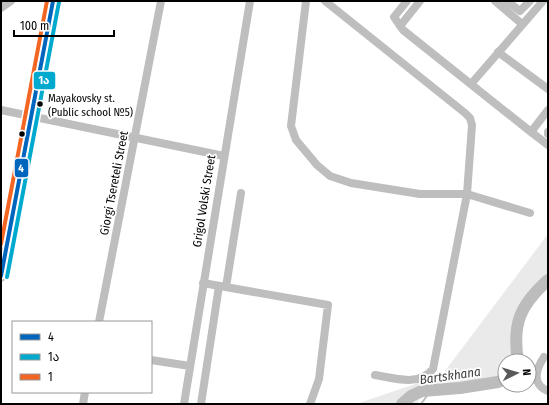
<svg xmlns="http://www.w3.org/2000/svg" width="549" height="405" font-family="'Fira Sans Condensed','Noto Sans Georgian',sans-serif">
<rect width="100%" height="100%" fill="#fff"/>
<path fill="#eaeaea" d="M548,234V280C520,305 512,324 518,361H505V379L498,382L460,388L422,391L417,404H356L442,375Z"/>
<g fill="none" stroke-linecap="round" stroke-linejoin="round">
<path stroke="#bcbcbc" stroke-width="2" d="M421,404L429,393L440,390"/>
<path stroke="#bcbcbc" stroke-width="12" d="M518,361C512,324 520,305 548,280
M402,404L411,396L422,391L460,388L498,382L505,379"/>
<defs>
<path id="major" d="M1,276L53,1"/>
</defs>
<use href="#major" stroke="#dbdbdb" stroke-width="12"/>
<path stroke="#bebebe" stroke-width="8" d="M306,1L291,126L296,140L317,165L330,176L351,183L420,194H467L530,213
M325,1L465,113L470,118L472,125L467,194L433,369C419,387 394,378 375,375
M407,1L394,17L403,30L531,132L548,110
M495,1L522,24
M507,1L520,11L530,1
M1,8L11,1
M400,26L420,1
M498,52L548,89
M471,84L543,1
M1,110L224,156
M531,132L548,145
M548,132V134
M203,283L328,305L319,379L310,404
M226,287L241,193
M99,322L161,1
M544,357C536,369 531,384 548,391
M151,360L190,366
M83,404L85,392
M184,404L250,1
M201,404L219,286"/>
<use href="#major" stroke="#bdbdbd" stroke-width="10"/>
<defs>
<path id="bus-1" d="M1,276L53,1"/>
<path id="bus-2" d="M7,277L59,2"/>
<path id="bus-3" d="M1,244L47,1"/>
</defs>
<use href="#bus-1" stroke="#fff" stroke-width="7"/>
<use href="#bus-2" stroke="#fff" stroke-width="7"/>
<use href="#bus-3" stroke="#fff" stroke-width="7"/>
<use href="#bus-1" stroke="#0065bd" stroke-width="4"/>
<use href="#bus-2" stroke="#00a9ce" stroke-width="4"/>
<use href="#bus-3" stroke="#f26522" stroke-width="4"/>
</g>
<g fill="#000" stroke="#fff" stroke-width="1.5">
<circle cx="40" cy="104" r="3.5"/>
<circle cx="22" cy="134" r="3.5"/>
</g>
<g text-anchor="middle" stroke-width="3.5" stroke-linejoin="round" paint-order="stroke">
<g font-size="11" fill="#000" stroke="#fff" text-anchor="start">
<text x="48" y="102">Mayakovsky st.<tspan x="48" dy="14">(Public school №5)</tspan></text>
</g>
<g font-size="12" fill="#000" stroke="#fff">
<text transform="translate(114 183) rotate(-79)" y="4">Giorgi Tsereteli Street</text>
<text transform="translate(204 201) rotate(-81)" y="4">Grigol Volski Street</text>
</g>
<g font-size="13" font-style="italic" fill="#414141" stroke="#fff">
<text transform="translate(450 375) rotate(-8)" y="5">Bartskhana</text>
</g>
</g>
<g stroke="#fff" stroke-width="1.5">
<rect x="33" y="71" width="23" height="19" rx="4" fill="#00a9ce"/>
<rect x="14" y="158" width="15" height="20" rx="4" fill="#0065bd"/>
</g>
<g font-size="11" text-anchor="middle" font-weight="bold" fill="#fff">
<text x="44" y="84">1ა</text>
<text x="21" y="172">4</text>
</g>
<rect width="549" height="405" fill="none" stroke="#000000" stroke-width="4"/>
<rect x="12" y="321" width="140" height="72" fill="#ffffff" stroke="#999999"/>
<rect x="20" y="334" width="20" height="6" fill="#0065bd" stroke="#999999"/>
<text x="48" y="341" font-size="12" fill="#000000">4</text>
<rect x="20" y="354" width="20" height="6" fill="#00a9ce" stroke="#999999"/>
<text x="48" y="361" font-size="12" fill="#000000">1ა</text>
<rect x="20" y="374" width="20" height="6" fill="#f26522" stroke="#999999"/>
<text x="48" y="381" font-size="12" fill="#000000">1</text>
<g transform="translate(517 373) rotate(85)"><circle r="19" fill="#ffffff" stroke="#999999"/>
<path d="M0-3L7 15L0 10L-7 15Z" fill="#595959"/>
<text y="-6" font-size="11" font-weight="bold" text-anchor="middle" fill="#000000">N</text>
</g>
<path d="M14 30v6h100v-6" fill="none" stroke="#000000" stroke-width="2"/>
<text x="20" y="30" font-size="12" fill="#000000" stroke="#ffffff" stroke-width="3" paint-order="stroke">100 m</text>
</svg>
